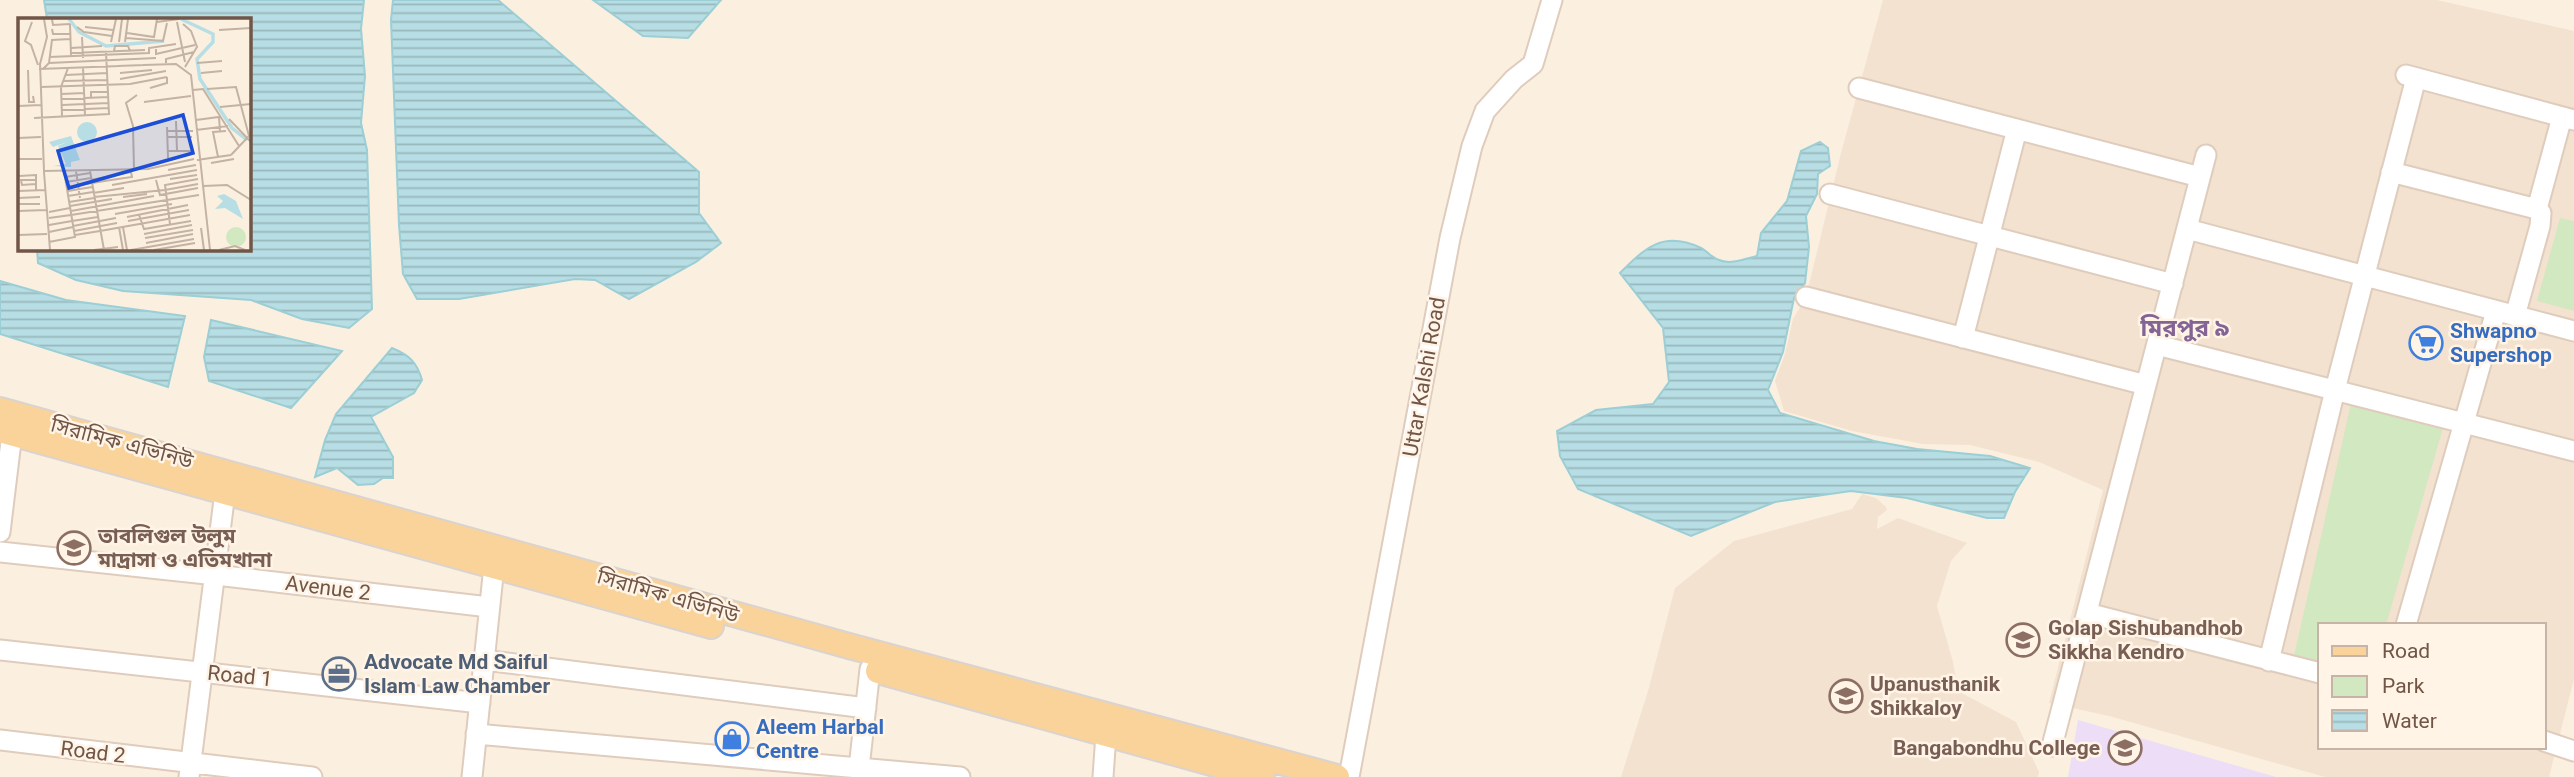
<svg xmlns="http://www.w3.org/2000/svg" width="2574" height="777" font-family="Roboto,'Noto Sans Bengali',sans-serif">
<defs>
<pattern id="water-rules" width="6" height="5" patternUnits="userSpaceOnUse" patternTransform="scale(1.75)"><rect width="6" height="5" fill="#b6dee4"/><path d="M0 2.5h6" fill="none" stroke="#98b7bb"/></pattern>
</defs>
<rect width="100%" height="100%" fill="#fbf0e0"/>
<path fill="#f3e2cf" fill-rule="evenodd" d="M1883,0H2437L2574,31V679L2549,777H2325L2109,716L2049,703L2103,490L2039,462L1970,445L1923,444L1852,431L1784,411L1775,381L1785,354L1793,319L1806,297L1841,153ZM2320,625H2544V747H2320Z
M1862,494L1876,498L1886,507L1887,510L1878,517L1877,529L1898,518L1967,543L1951,561L1937,606L1953,662L1958,691L2016,722L2039,772L2038,777H1621L1648,691L1675,588L1734,541L1852,509Z"/>
<path fill="#edddf7" d="M2078,720L2276,777H2068Z"/>
<path fill="#d1e8c0" d="M2560,218L2574,221V311L2537,301Z
M2352,399L2443,428L2386,625H2320V662L2294,656Z"/>
<path fill="url(#water-rules)" stroke="#9cced5" stroke-width="2" d="M44,0H364L361,29L365,76L361,123L367,150L372,309L349,328L302,319L251,300L123,291L76,280L38,263L37,249L248,248V19H47Z
M393,0H498L699,172V213L721,243L696,262L629,299L595,280L575,279L459,299H417L403,274L399,225L391,20Z
M593,0H721L688,38L643,36Z
M1820,142L1828,148L1830,166L1818,174L1817,194L1806,216L1809,247L1805,283L1794,298L1783,352L1768,390L1780,413L1874,441L1917,449L1990,456L2030,468L2015,492L2004,518H1987L1907,498L1851,491L1775,502L1691,536L1578,489L1560,456L1557,431L1596,410L1653,404L1669,382L1663,328L1620,273C1645,248 1663,230 1701,248C1707,251 1712,258 1719,260C1730,265 1745,259 1757,256L1761,233L1787,201L1801,151Z
M0,281L66,300L185,316L168,387L0,334Z
M211,320L342,351L291,408L209,381L204,357Z
M392,348C409,355 417,362 422,380L414,393L371,417L393,457V478H383L374,484L358,485L337,468L315,477L325,440L336,414Z"/>
<g fill="none" stroke-linecap="round" stroke-linejoin="round">
<defs>
<path id="minor" d="M2406,75L2574,120
M1859,88L2200,177
M2391,172L2537,209L2541,213L2540,226L2515,316
M1830,194L2173,284
M2537,209L2562,117
M2187,229L2574,331
M1806,297L2146,385
M1963,338L2017,129
M2157,345L2574,451
M0,532L12,433
M0,552L216,575L489,607
M2087,613L2320,673
M2406,625L2496,311
M0,650L480,703
M484,660L866,708
M2269,661L2335,390L2416,78
M476,734L960,777
M0,740L312,777
M2544,741L2574,751
M2052,746L2206,155
M189,777L225,492
M472,777L494,566
M858,777L870,669
M1103,777L1106,734
M1349,777L1450,238L1472,146L1485,111L1514,79L1533,64L1552,0"/>
<path id="major" d="M0,410L849,646L1337,777
M0,430L711,626
M878,671L1262,777"/>
</defs>
<use href="#minor" stroke="#dfccbd" stroke-width="23"/>
<use href="#major" stroke="#dad3cf" stroke-width="28"/>
<use href="#minor" stroke="#fff" stroke-width="19"/>
<use href="#major" stroke="#f9d399" stroke-width="24"/>
</g>
<defs>
<symbol id="supermarket-ring" viewBox="-11 -11 22 22"><circle r="9.5" fill="#fff4e6" stroke="#3f7fe0" stroke-width="1.5"/><path d="M-6-5.5h2.5l.6 2H6L4.5 2H-2.5L-4.4-4H-6ZM-1.5 3.2a1.3 1.3 0 1 0 .1 0ZM3 3.2a1.3 1.3 0 1 0 .1 0Z" fill="#3f7fe0"/></symbol>
<symbol id="school-ring" viewBox="-11 -11 22 22"><circle r="9.5" fill="#fff4e6" stroke="#8d6e63" stroke-width="1.5"/><path d="M0-5L7-2L0 1L-7-2ZM-4 1L0 2.5L4 1V4Q0 6-4 4Z" fill="#8d6e63"/></symbol>
<symbol id="office-ring" viewBox="-11 -11 22 22"><circle r="9.5" fill="#fff4e6" stroke="#5c6f8a" stroke-width="1.5"/><path d="M-6-3h4V-5.5h4V-3h4V5H-6ZM-1-4.5V-3h2v-1.5ZM-6 0V1H6V0Z" fill="#5c6f8a"/></symbol>
<symbol id="shop-ring" viewBox="-11 -11 22 22"><circle r="9.5" fill="#fff4e6" stroke="#3f7fe0" stroke-width="1.5"/><path d="M-5-2.5h2.3a2.7 3.5 0 0 1 5.4 0H5L5.5 6h-11ZM-1.5-2.5h3a1.5 2.3 0 0 0-3 0Z" fill="#3f7fe0"/></symbol>
<symbol id="university-ring" viewBox="-11 -11 22 22"><circle r="9.5" fill="#fff4e6" stroke="#8d6e63" stroke-width="1.5"/><path d="M0-5L7-2L0 1L-7-2ZM-4 1L0 2.5L4 1V4Q0 6-4 4Z" fill="#8d6e63"/></symbol>
</defs>
<g fill-rule="evenodd">
<use href="#supermarket-ring" x="2407" y="324" width="38" height="38"/>
<use href="#school-ring" x="55" y="529" width="38" height="38"/>
<use href="#school-ring" x="2004" y="621" width="38" height="38"/>
<use href="#office-ring" x="320" y="655" width="38" height="38"/>
<use href="#school-ring" x="1827" y="677" width="38" height="38"/>
<use href="#shop-ring" x="713" y="720" width="38" height="38"/>
<use href="#university-ring" x="2106" y="729" width="38" height="38"/>
</g>
<g text-anchor="middle" stroke-width="5" stroke-linejoin="round" paint-order="stroke">
<g font-size="21" font-weight="bold" fill="#366cbe" stroke="#fff4e6" text-anchor="start">
<text x="2450" y="338">Shwapno<tspan x="2450" dy="24">Supershop</tspan></text>
<text x="756" y="734">Aleem Harbal<tspan x="756" dy="24">Centre</tspan></text>
</g>
<g font-size="21" fill="#715648" stroke="#fff4e6">
<text transform="translate(1424 377) rotate(-80)" y="7">Uttar Kalshi Road</text>
<text transform="translate(122 443) rotate(15)" y="7">সিরামিক এভিনিউ</text>
<text transform="translate(328 588) rotate(7)" y="7">Avenue 2</text>
<text transform="translate(668 596) rotate(16)" y="7">সিরামিক এভিনিউ</text>
<text transform="translate(240 676) rotate(6)" y="7">Road 1</text>
<text transform="translate(93 752) rotate(7)" y="7">Road 2</text>
</g>
<g font-size="21" font-weight="bold" fill="#785e54" stroke="#fff4e6" text-anchor="start">
<text x="98" y="543">তাবলিগুল উলুম<tspan x="98" dy="24">মাদ্রাসা ও এতিমখানা</tspan></text>
<text x="2048" y="635">Golap Sishubandhob<tspan x="2048" dy="24">Sikkha Kendro</tspan></text>
<text x="1870" y="691">Upanusthanik<tspan x="1870" dy="24">Shikkaloy</tspan></text>
<text x="2100" y="755" text-anchor="end">Bangabondhu College</text>
</g>
<g font-size="21" font-weight="bold" fill="#4e5e75" stroke="#fff4e6" text-anchor="start">
<text x="364" y="669">Advocate Md Saiful<tspan x="364" dy="24">Islam Law Chamber</tspan></text>
</g>
<g font-size="24" font-weight="bold" fill="#836495" stroke="#fff4e6">
<text x="2185" y="336">মিরপুর ৯</text>
</g>
</g>
<g transform="translate(18 18)">
<rect width="233" height="233" fill="#fbf0e0"/>
<path d="M208 219a10 10 0 1 1 20 0a10 10 0 1 1-20 0Z" fill="#d1e8c0"/>
<path d="M59 114a10 10 0 1 1 20 0a10 10 0 1 1-20 0ZM53,118L62,142L53,144V149L35,148L48,146L40,128L49,124L35,129L31,124ZM206,176L218,183L225,201L207,190L197,191L205,183L199,178Z" fill="#b6dee4"/>
<path fill="none" stroke="#b6dee4" stroke-width="3.5" d="M51,1L61,14L88,28L146,23M163,1L195,16V24L179,41L182,61L214,110L229,122"/>
<path fill="none" stroke="#c4b2a3" stroke-width="2" d="M34,1L35,7L52,6M14,4L7,23L13,27L20,47M139,4L161,1M159,4L167,44M52,6L53,37M165,6L173,13L179,29L167,49M59,9L66,14L94,18M67,9L95,12M34,11L35,16H52M201,12L233,10M109,15L136,19L139,1M64,19L65,40M108,20L145,23L149,5M93,24L98,1M101,24L104,1M107,24L110,1M53,30L84,28M138,31V36L177,27M96,33L97,28H110L112,33M53,35L127,32M31,39L131,35V30L158,26M22,45L26,153L130,151L176,141M31,45L138,40M148,45V41L176,34M179,45L204,43M22,46L29,19L26,1M125,47L158,46L173,57L192,232M99,48L127,47M65,49L67,97M21,51L102,48M25,51L31,45L34,22L52,21M10,52L11,84H16L15,78M102,55L134,52M183,55L204,53M48,57L89,55M102,61L148,53M45,63L90,62M23,69L112,66L149,59M132,70L149,65V59M189,71L218,69L231,118L213,137M175,72L185,71L221,128M43,76L66,75M73,80V74H90M44,81L90,79M126,84L173,78M44,87L91,85M0,88L23,87M202,89L233,86M44,92L91,90M44,98L43,69L50,50M16,100L91,96L88,34M211,101L233,124M178,102L201,99L202,113M158,103L159,133M149,109L150,140M178,112L210,108M149,113H175M149,119H174M0,120L23,119M149,133H176M200,139L195,114L208,113M0,141H24M179,142L213,137M193,145L216,141M116,152L115,108L108,85L119,77M150,152L178,147M58,153L62,180M72,153L86,232M26,154L32,232M1,158L18,157V172M47,159L72,155M152,161L179,157M18,162H3L4,167L18,166M73,162L113,154M93,162L114,159L113,154M138,162L142,177L180,170M48,164L73,160M94,167L179,152M185,168L209,167L233,182M49,169L93,162M147,172L180,166M0,173L27,172M50,173L74,169M75,175L106,170M50,178L75,174M76,179L147,172M105,179L129,176M0,180L22,179M51,184L76,180M0,186H22M52,188L94,181M0,193L28,192M53,193L136,178M31,194L52,190M97,196L154,186M53,197L181,177M121,197L126,211L173,203M109,199L170,187M31,200L53,197M54,203L80,199M110,203L171,192M152,206L147,167L180,161M31,207L54,203M55,208L98,200M101,209L105,232M105,209L109,232M183,210L186,232M56,213L99,205M82,213L172,197M31,214L55,209M126,216L174,207M0,217L29,216M57,217L82,213M127,220L175,212M31,224L57,219L46,153M128,225L175,216M76,232L100,229M113,232L176,221M136,232L177,225M201,232L217,228L227,232"/>
<path fill="#1d4ed8" fill-opacity="0.15" stroke="#1d4ed8" stroke-width="3.5" d="M165,97L175,135L51,170L40,133Z"/>
<rect width="233" height="233" fill="none" stroke="#715648" stroke-width="3.5"/>
</g>
<rect x="2318" y="623" width="228" height="126" fill="#fff4e6" stroke="#c6b5a7" stroke-width="2"/>
<rect x="2332" y="646" width="35" height="10" fill="#f9d399" stroke="#c6b5a7" stroke-width="2"/>
<text x="2382" y="658" font-size="21" fill="#715648">Road</text>
<rect x="2332" y="676" width="35" height="21" fill="#d1e8c0" stroke="#c6b5a7" stroke-width="2"/>
<text x="2382" y="693" font-size="21" fill="#715648">Park</text>
<rect x="2332" y="710" width="35" height="21" fill="url(#water-rules)" stroke="#c6b5a7" stroke-width="2"/>
<text x="2382" y="728" font-size="21" fill="#715648">Water</text>
</svg>
